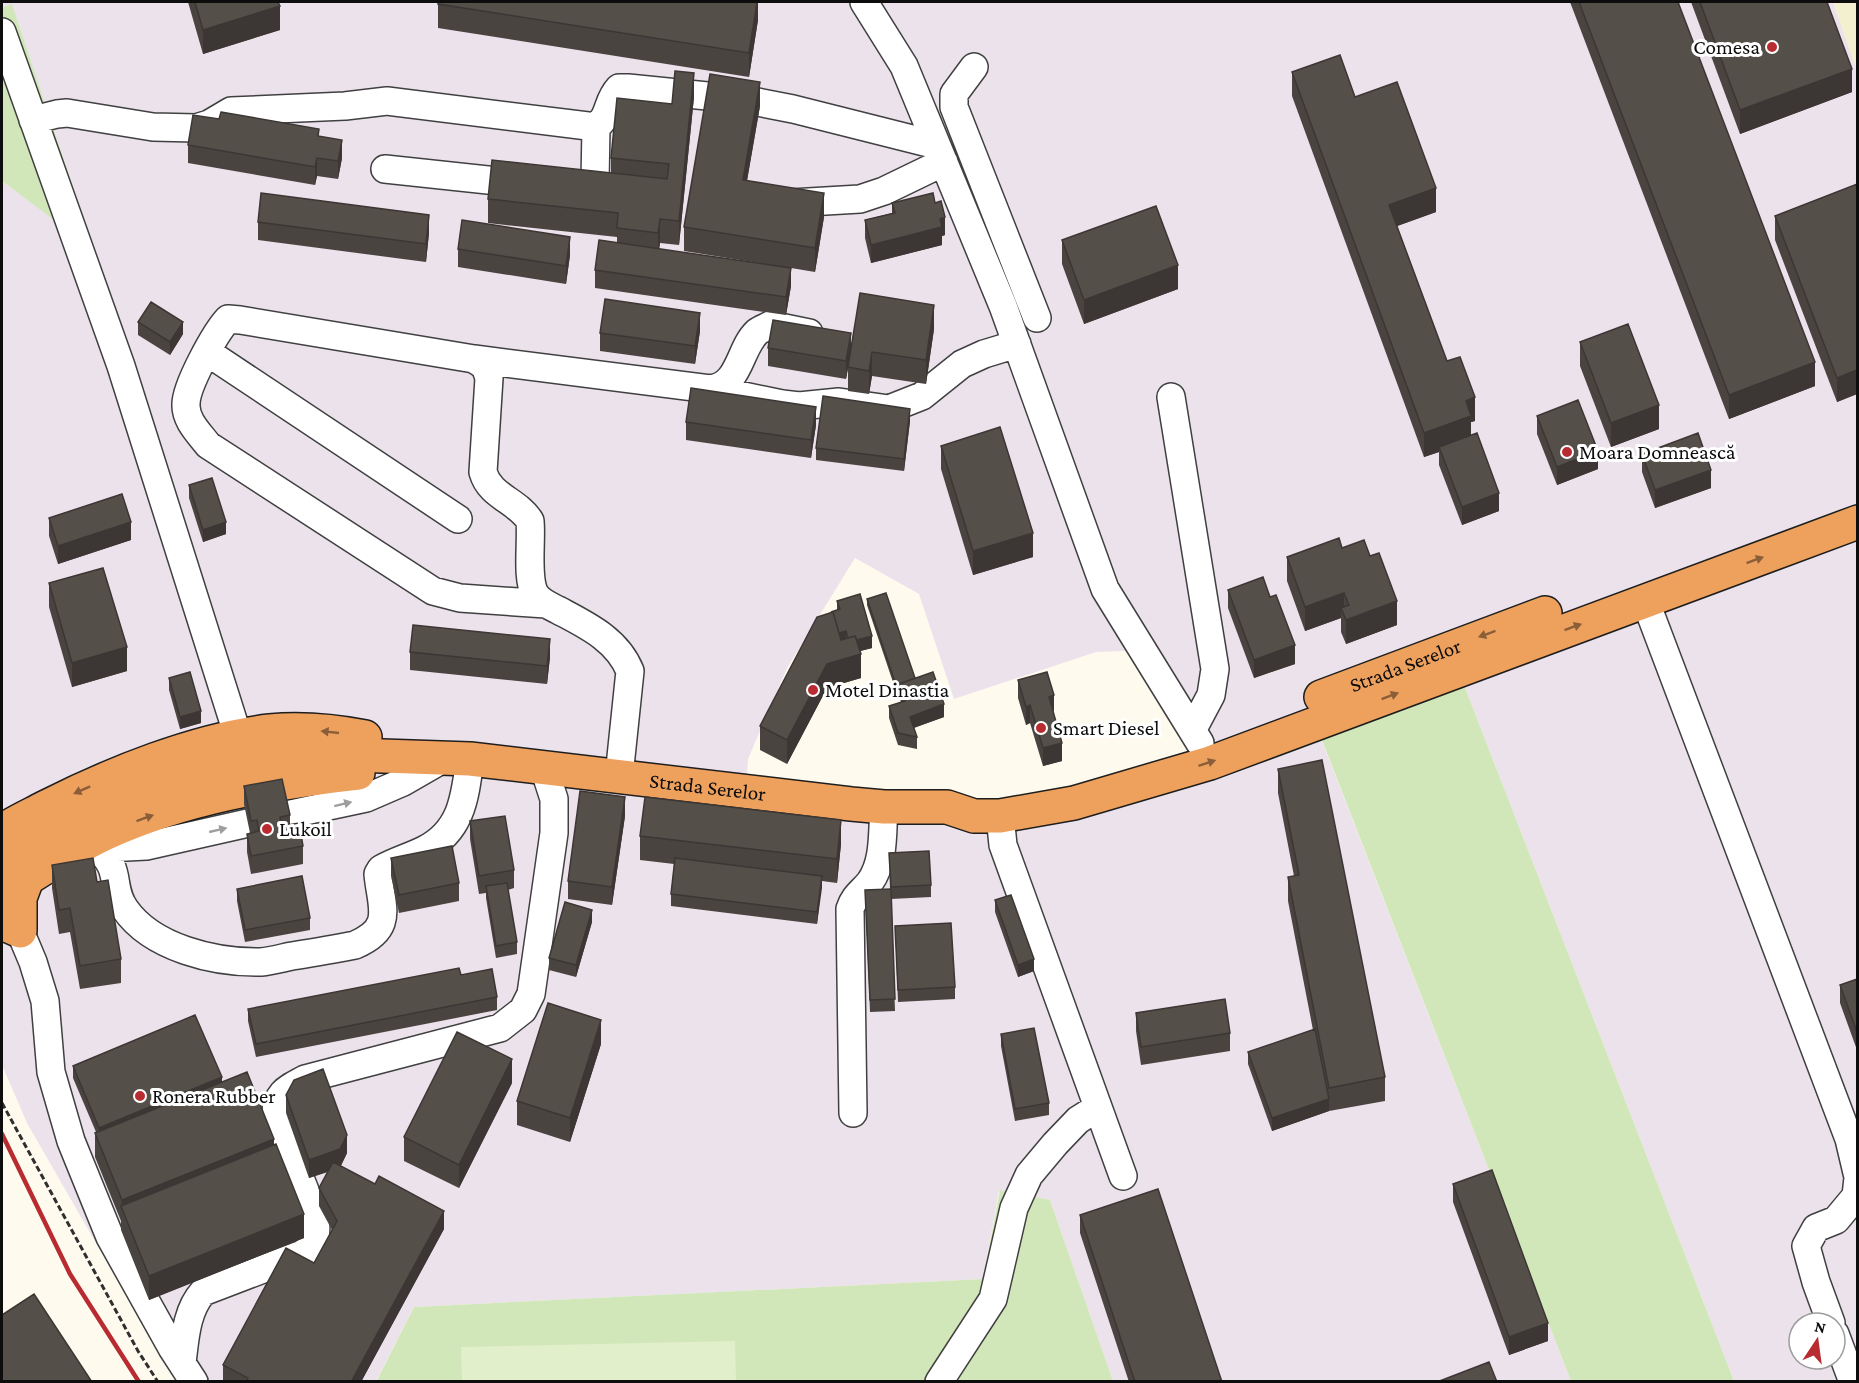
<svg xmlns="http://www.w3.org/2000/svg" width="1859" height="1383" font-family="'Crimson Pro',serif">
<rect width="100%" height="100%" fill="#fefbee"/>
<path fill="#ebe2ec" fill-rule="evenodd" d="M2,2H1833L1858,71L1857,1381H1734L1462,680L1320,736L1571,1381H1113L1050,1200L999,1191L983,1279L414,1307L376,1381H178L166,1365L27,1123L2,1065V181L94,249L12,5L2,8ZM855,558L919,594L954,699L1096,652L1147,650L1224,767L952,824L745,805L748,759L787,668ZM1799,1323H1835V1359H1799Z"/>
<path fill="#f3f0d0" d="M1833,2H1857V71Z"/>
<path fill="#d1e7b9" d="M12,4L94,250L2,181V8Z
M1462,680L1734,1381H1571L1320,735Z
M1000,1190L1050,1200L1113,1381L376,1382L414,1307L983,1279Z"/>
<path fill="#e2efcb" d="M735,1341L736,1381H462L461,1347Z"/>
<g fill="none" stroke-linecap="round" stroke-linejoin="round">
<defs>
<path id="minor" d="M864,2L904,66L1003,306L1105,589L1200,743
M2,32L121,366L238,736
M974,67L954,94V107L1037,318
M33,120L57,114L67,113L153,127L196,128L209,124L231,111L345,106L387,101L596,127C611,115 606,102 619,88H628L747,100L793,109L936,145
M385,169L525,184
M572,189L591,187L595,182L596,127
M791,203L860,199L884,191L944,162
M207,352L458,519
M474,359L710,389C740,386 739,349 757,332C761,329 767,327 770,325L809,333
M710,389L782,404L799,406L839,402L889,409L922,396L962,364L984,354L1017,344
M1171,397L1215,669L1211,695L1193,729
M1645,600L1849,1139L1858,1177
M546,604L460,598L433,591L208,445C199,433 185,420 186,404C186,386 215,333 228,319L240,320L474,359L485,366L489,378L483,472C490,497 517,500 530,521C532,541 526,578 535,594C540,602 550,606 558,610C586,625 617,639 630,671L619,776
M286,815L366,798L403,782L436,763
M1000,816L1003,845L1123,1176
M88,849L146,846L248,823
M97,849C123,869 109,886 125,909C152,948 215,963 261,962C271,961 282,958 292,956C313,953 334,949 355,945C395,928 381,907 378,874L381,869C395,861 410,857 424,850C462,831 465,797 470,759
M20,931L33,962L45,1001L51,1072L71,1141L110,1237L172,1348L194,1382
M853,1113L850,909C854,896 862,892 870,882C885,861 882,831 884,807
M1831,1323L1816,1282L1806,1246L1816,1228L1836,1220L1856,1196L1858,1178
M1835,1334L1853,1382
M182,1363C185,1339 186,1311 203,1292L302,1254C317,1245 317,1232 315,1216L276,1117C275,1094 286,1089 305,1079L500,1028L523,1010L531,994L554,833V799L544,768
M939,1382L993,1299L1014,1208L1029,1175L1055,1144L1078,1120L1097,1108"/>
<g id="highway">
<path id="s1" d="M1321,697L1545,613"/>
<path d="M2,831C15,822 31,815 46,807C111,774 197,739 270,731C301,728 334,731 365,737"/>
<path id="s2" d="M2,867L72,822L113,802L152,786L193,773L236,764L276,758L324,754L470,759L851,804L884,807H947L974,816H1000L1074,803L1210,763L1858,522"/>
<path d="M2,895C35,874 68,851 104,834C185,797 271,783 358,773"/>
<path d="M2,923L20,931V898L27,879"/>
</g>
</defs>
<use href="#minor" stroke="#404040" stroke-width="30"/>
<use href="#highway" stroke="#1e1e1e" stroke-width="36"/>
<path stroke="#2f2f2f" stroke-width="3" stroke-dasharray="6 3" stroke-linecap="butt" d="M2,1103L138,1351L158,1382"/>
<use href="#minor" stroke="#fff" stroke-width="27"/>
<use href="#highway" stroke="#eea05d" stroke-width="33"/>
<path stroke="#b72b31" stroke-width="4.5" d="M2,1134L70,1274L139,1382"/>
</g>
<path fill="#494440" d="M188,2H278L280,30L203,54Z
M758,2V20L749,77L438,28V4Z
M1570,2H1678L1815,386L1729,419Z
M1691,2H1827L1852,92L1740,134Z
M1292,72L1355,97L1436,212L1397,226L1447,361L1475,421L1471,422V435L1499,511L1462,525L1439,465V452L1424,457L1292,96Z
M694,97L679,245L660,243L659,249L759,263L684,251V227L760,106L747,180L824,217L815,272L791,268V286L786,315L595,288V270L617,243V237L488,223V199L611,173V158L672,104Z
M319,136L342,158L338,179L317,176L315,185L188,163V145Z
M1857,184V394L1837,402L1775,240V216Z
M892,203H935L945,235L942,236V245L871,263L865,238V220L892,213Z
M258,222L429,233L426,262L258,240Z
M1062,240L1178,289L1084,324L1062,264Z
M458,249L570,255L566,284L458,267Z
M138,322L183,334L170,355L138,335Z
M934,329L926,384L872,376L869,394L848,391V367L850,358L846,379L768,366V348L851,351Z
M700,331L695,364L600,351V333Z
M1580,342L1659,429L1611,447L1580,366Z
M1537,416L1598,469L1557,485L1537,434Z
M910,421L904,471L816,460V448Z
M686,422L816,425L811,458L686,440Z
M941,446L1033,557L973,575L941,469Z
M1642,454L1711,488L1655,508L1642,472Z
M189,485L226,534L203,542L189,498Z
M49,518L131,540L58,564L49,536Z
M1342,548L1397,625L1346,644L1341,632V618L1305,631L1287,581V557Z
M49,583L127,671L72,687L49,607Z
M1228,590L1270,597L1295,664L1254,678L1228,608Z
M867,599L915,678L944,717L914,728L917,737V749L898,745L889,718V706L901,703L899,693L897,694L867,605Z
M837,601L872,648L860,651L861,678L827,688L787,764L760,750V726L837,610Z
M410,652L550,657L547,684L410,670Z
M169,678L201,723L180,729L169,690Z
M1018,680L1062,761L1043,766L1030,723L1026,725L1018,698Z
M1278,769L1385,1077V1101L1329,1111L1272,1131L1248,1064V1052L1313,1030L1288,901V877L1294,876L1278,793Z
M244,786L290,815V825L303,846V864L251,874L247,852V834L250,833L244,804Z
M625,816L612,905L568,899V881Z
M470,821L514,870V888L508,890L517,942V954L496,958L486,898V893L479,894L470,839Z
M640,836L841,844L837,883L822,881L817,924L671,906V894L674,864L640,860Z
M889,853L931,885V897L891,899L895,1011L870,1012L865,890L890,889Z
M391,858L459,883V901L399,913L391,876Z
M52,865L97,882L121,959V983L80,989L70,932L59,934L52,888Z
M237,889L310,918V930L245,942L237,901Z
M995,900L1034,971L1018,977L995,912Z
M592,922L576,977L549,970V958Z
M895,926L955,987V999L898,1002Z
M1857,979V1050L1840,1003V985Z
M497,997V1010L256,1057L248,1021V1009Z
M1136,1013L1230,1033V1051L1141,1065L1136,1031Z
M1001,1034L1049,1103V1115L1015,1121L1001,1046Z
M601,1044L570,1142L517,1125V1101Z
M73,1066L222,1082L274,1145L304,1238L149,1300L121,1230V1221L95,1157V1133L96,1132L73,1078Z
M512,1083L459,1188L404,1161V1137Z
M286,1095L347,1153L341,1166L444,1229L361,1382H223V1365L314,1263L332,1230L319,1206V1188L328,1172L309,1178L286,1113Z
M1453,1184L1548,1341L1509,1355L1453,1202Z
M1080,1215L1222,1382H1129L1080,1233Z"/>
<path fill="#3c3734" d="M757,2H758V20L749,77V53Z
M280,6V30L203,54V30Z
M1852,69V92L1740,134V110Z
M694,73V97L679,245V221Z
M760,82V106L743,204V180Z
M342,140V158L338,179V161Z
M317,158V176L315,185V167Z
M1436,188V212L1389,229V205Z
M824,193V217L815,272V248Z
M429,215V233L426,262V244Z
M945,217V235L942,236V245L871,263V245Z
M660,219V243L658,257V233Z
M570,237V255L566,284V266Z
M1178,265V289L1084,324V300Z
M791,268V286L786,315V297Z
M934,305V329L926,384V360Z
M700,313V331L695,364V346Z
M183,322V334L170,355V342Z
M851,333V351L846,379V361Z
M872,352V376L869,394V371Z
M1815,362V386L1729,419V395Z
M1857,370V394L1837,402V378Z
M1475,397V421L1471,422V440L1439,447V452L1424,457V433L1466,401Z
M1659,405V429L1611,447V423Z
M816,407V425L811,458V440Z
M910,409V421L904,471V459Z
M1598,451V469L1557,485V467Z
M1711,470V488L1655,508V490Z
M1499,493V511L1462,525V507Z
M131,522V540L58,564V546Z
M226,522V534L203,542V530Z
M1033,533V557L973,575V551Z
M1344,593V616L1341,608V618L1305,631V607Z
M1397,601V625L1346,644V620Z
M846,631V643L837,646V633Z
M872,636V648L849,654V642Z
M550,639V657L547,684V666Z
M1295,645V664L1254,678V660Z
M127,647V671L72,687V663Z
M861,654V678L827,688L787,764V740L827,664Z
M1054,695V713L1049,697Z
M944,704V717L910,729V717Z
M1030,705V723L1026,725V707Z
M201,711V723L180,729V717Z
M1062,743V761L1043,766V748Z
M625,797V816L612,905V887Z
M841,820V844L837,883V859Z
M822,876V888L817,924V912Z
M592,910V922L576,977V965Z
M1034,959V971L1018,977V965Z
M601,1020V1044L570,1142V1118Z
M512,1059V1083L459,1188V1165Z
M222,1077V1089L99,1140V1128Z
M1329,1099V1111L1272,1131V1118Z
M347,1135V1153L340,1167L309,1178V1160Z
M274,1139V1163L122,1209V1200Z
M444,1211V1229L361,1382H351Z
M304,1214V1238L149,1300V1276Z
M1548,1323V1341L1509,1355V1337Z"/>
<path fill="#554f4a" stroke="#3c3734" stroke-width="1.5" d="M195,2H278L280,6L203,30Z
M438,2H757L749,53L438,4Z
M1579,2H1678L1815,362L1729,395Z
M1700,2H1827L1852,69L1740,110Z
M1340,55L1355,97L1397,82L1436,188L1389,205L1447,361L1460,357L1475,397L1466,401L1471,416L1424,433L1292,72Z
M675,71L694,73L679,221L660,219L658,233L617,228L618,213L488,199L492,160L667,179L669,164L611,158L617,98L672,104Z
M710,74L760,82L743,180L824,193L815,248L684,227Z
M221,112L319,129L318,136L342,140L338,161L317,158L315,167L188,145L193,115L219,119Z
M1857,184V370L1837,378L1775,216Z
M261,193L429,215L426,244L258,222Z
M933,193L935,203L941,201L945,217L940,219L942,227L871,245L865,220L895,213L892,203Z
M1156,206L1178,265L1084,300L1062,240Z
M462,220L570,237L566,266L458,249Z
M599,240L791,268L786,297L595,270Z
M860,293L934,305L926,360L872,352L869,371L848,367Z
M605,299L700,313L695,346L600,333Z
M151,302L183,322L170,342L138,322Z
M773,320L851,333L846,361L768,348Z
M1628,324L1659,405L1611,423L1580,342Z
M691,388L816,407L811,440L686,422Z
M823,396L910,409L904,459L816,448Z
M1578,400L1598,451L1557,467L1537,416Z
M1000,427L1033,533L973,551L941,446Z
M1477,433L1499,493L1462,507L1439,447Z
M1698,433L1711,470L1655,490L1642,454Z
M212,478L226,522L203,530L189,485Z
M122,494L131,522L58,546L49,518Z
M1339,538L1342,548L1364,540L1370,556L1379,553L1397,601L1346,620L1341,608L1349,605L1344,593L1305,607L1287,557Z
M103,568L127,647L72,663L49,583Z
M1263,577L1270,597L1276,595L1295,645L1254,660L1228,590Z
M886,593L915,678L899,684V687L897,688L867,599Z
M860,594L872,636L857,640L855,636L848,638L846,631L839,633L833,612H831L840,609L837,601Z
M833,612L841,640L855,636L861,654L827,664L787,740L760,726L817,617Z
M413,625L550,639L547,666L410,652Z
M190,672L201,711L180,717L169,678Z
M933,672L944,704L910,717L917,737L898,733L889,706L905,701L899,684Z
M1047,672L1054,695L1049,697L1062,743L1043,748L1030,705L1026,707L1018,680Z
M1322,760L1385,1077L1329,1088L1288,877L1299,875L1278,769Z
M282,779L290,815L280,817L281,826L299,823L303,846L251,856L247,834L259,831L257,820L251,821L244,786Z
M580,791L625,797L612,887L568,881Z
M645,797L841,820L837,859L640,836Z
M505,816L514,870L479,876L470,821Z
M452,846L459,883L399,895L391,858Z
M929,851L931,885L891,887L889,853Z
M93,858L97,882L108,880L121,959L80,966L70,908L59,910L52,865Z
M675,858L822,876L817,912L671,894Z
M302,876L310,918L245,930L237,889Z
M507,883L517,942L496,946L486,886Z
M891,889L895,999L870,1000L865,890Z
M1011,895L1034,959L1018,965L995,900Z
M565,902L592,910L576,965L549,958Z
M951,923L955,987L898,990L895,926Z
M459,968L461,975L492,969L497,997L256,1044L248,1009Z
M1857,979V1032L1840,985Z
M1225,999L1230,1033L1141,1047L1136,1013Z
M548,1003L601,1020L570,1118L517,1101Z
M195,1015L222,1077L99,1128L73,1066Z
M1034,1028L1049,1103L1015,1109L1001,1034Z
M1315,1029L1329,1099L1272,1118L1248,1052Z
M457,1032L512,1059L459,1165L404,1137Z
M323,1069L347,1135L340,1149L309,1160L286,1095L294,1080Z
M247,1072L274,1139L122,1200L95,1133Z
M276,1144L304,1214L149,1276L121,1206Z
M333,1162L375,1184L379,1176L444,1211L351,1382H246L248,1378L223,1365L286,1248L314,1263L337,1221L319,1188Z
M1492,1170L1548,1323L1509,1337L1453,1184Z
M1158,1189L1222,1382H1135L1080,1215Z
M34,1294L92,1382H2V1315Z
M1489,1362L1497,1382H1437Z"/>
<defs><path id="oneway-solid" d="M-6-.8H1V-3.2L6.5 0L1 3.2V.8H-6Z" transform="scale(1.5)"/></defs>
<g fill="#895e39">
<use href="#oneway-solid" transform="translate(1755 560) rotate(-20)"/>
<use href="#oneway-solid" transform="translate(1573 627) rotate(-20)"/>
<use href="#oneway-solid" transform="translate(1487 634) rotate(160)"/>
<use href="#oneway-solid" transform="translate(1390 696) rotate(-21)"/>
<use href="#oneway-solid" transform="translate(330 732) rotate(-174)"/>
<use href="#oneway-solid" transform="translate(1207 763) rotate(-18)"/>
<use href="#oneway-solid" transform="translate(82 790) rotate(156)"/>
<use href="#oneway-solid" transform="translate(145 818) rotate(-20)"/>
</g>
<g fill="#9e9e9e">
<use href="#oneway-solid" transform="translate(343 804) rotate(-14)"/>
<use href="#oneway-solid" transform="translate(218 830) rotate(-13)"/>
</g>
<g fill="#b72b31" stroke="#fff" stroke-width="2">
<circle cx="1772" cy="47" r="6"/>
<circle cx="1567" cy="452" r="6"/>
<circle cx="813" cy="690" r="6"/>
<circle cx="1041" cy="728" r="6"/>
<circle cx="267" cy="829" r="6"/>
<circle cx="140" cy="1096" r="6"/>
</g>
<g text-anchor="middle" stroke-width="6" stroke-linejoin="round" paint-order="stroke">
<g font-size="21" fill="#0d0d0d" stroke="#fff" text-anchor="start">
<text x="1760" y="54" text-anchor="end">Comesa</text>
<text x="1579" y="459">Moara Domnească</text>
<text x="825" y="697">Motel Dinastia</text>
<text x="1053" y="735">Smart Diesel</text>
<text x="279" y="836">Lukoil</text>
<text x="152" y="1103">Ronera Rubber</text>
</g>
<g font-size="21" fill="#0d0d0d" stroke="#fff">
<text dy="7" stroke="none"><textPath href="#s1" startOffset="90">Strada Serelor</textPath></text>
<text dy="7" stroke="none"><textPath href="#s2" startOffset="732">Strada Serelor</textPath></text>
</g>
</g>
<rect width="1859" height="1383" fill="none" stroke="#0d0d0d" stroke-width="6"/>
<g transform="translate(1817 1341) rotate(13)"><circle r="28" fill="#ffffff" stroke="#9e9e9e" stroke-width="1.5"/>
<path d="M0-4.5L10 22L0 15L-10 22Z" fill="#b72b31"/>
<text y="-9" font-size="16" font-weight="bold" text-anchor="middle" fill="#0d0d0d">N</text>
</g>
</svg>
